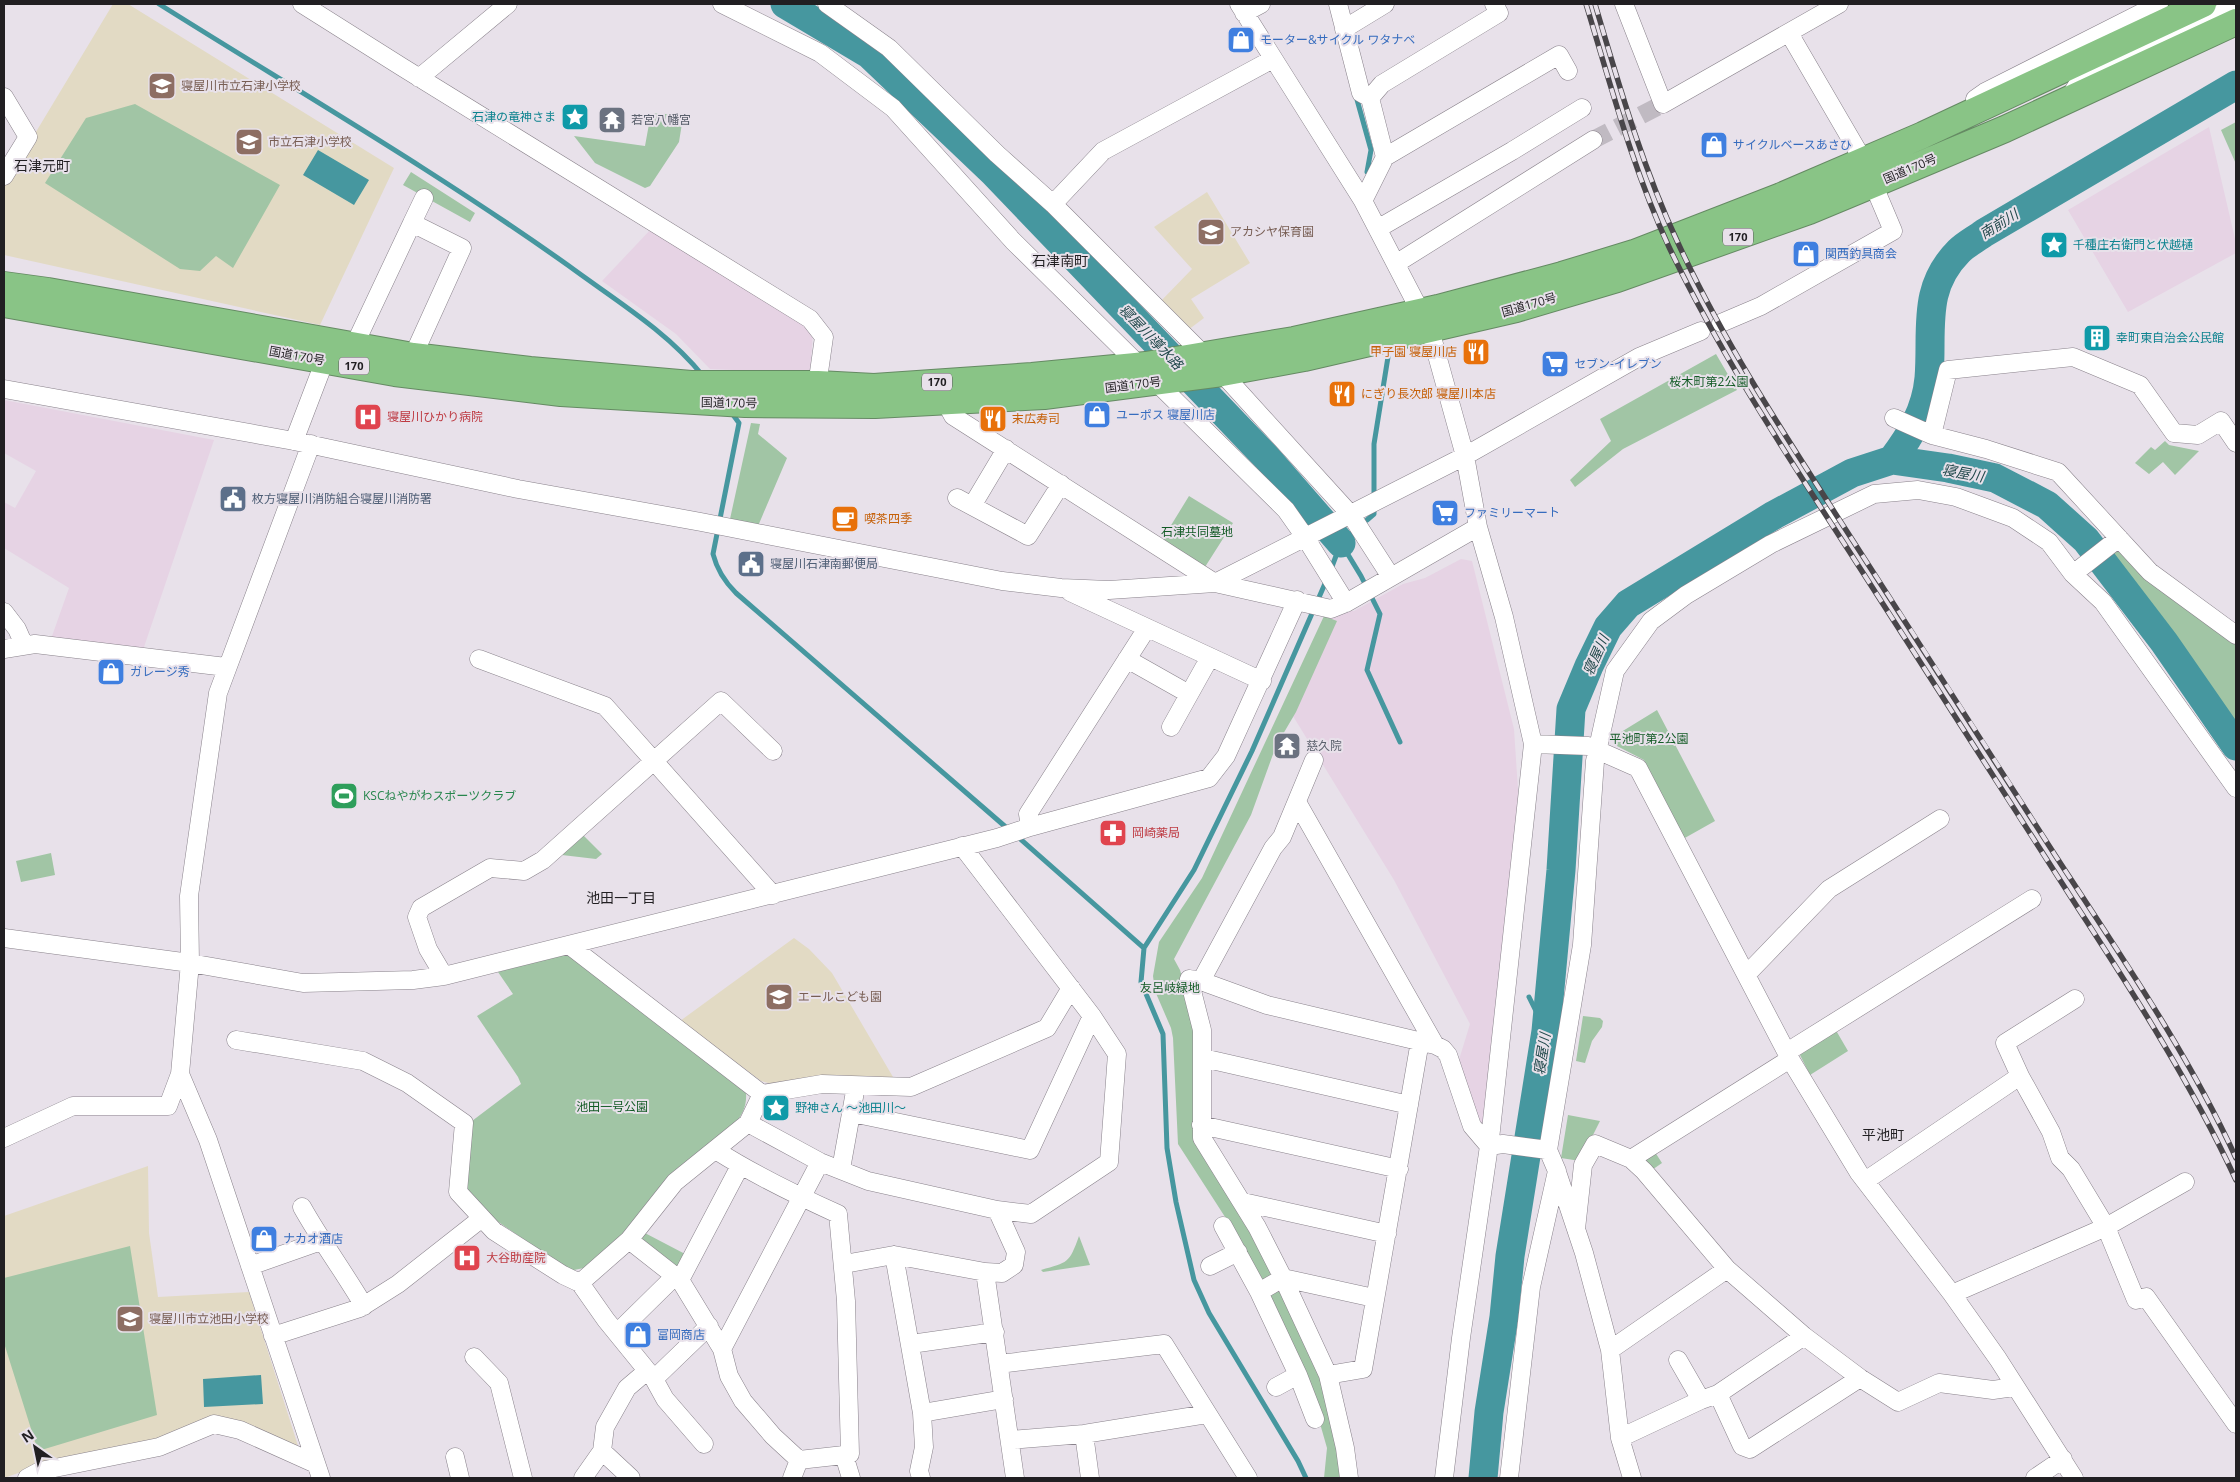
<svg xmlns="http://www.w3.org/2000/svg" width="2240" height="1482" font-family="'Open Sans','Noto Sans JP',sans-serif">
<rect width="100%" height="100%" fill="#e8e1ea"/>
<path fill="#e6d3e4" d="M2209,127L2236,243V253L2128,312L2068,210Z
M652,228L811,328L813,332L810,373L710,369L676,334L602,281Z
M4,400L214,440L143,650L51,639L69,588L4,548V502L15,508L36,471L4,453Z
M1461,559L1472,561L1514,729L1519,805L1487,1131L1482,1130L1458,1063L1470,1024L1394,880L1288,708L1333,611H1354L1403,584L1425,578Z"/>
<path fill="#e2dac4" d="M113,4H128L394,168L320,325L4,255V185Z
M1207,192L1250,263L1191,299L1204,318L1188,330L1159,303L1192,269L1154,227Z
M794,938L809,949L832,973L893,1077H833L772,1084L761,1081L680,1021Z
M148,1166L149,1233L158,1297L249,1292L300,1452L221,1421L124,1452L47,1463L4,1478V1216Z"/>
<path fill="#a1c5a5" d="M135,104L280,185L233,268L216,256L200,271L180,269L45,183L86,118Z
M651,113L681,115L683,117L679,142L650,186L645,188L595,163L574,136L645,146Z
M2236,122V164L2221,130Z
M411,172L475,213L470,222L403,185Z
M1716,354L1737,390L1623,449L1575,487L1570,480L1611,441L1600,419Z
M751,423L760,424L758,434L787,458L758,526L730,519Z
M2165,441L2169,445L2199,451L2175,475L2163,462L2149,474L2135,463L2151,447L2155,450Z
M1189,496L1233,523L1205,567L1162,540Z
M2119,538L2236,639V733L2108,546Z
M1324,616L1337,621L1296,712L1276,746L1251,815L1174,959L1180,970L1195,1022L1196,1120L1253,1228L1329,1391L1345,1478H1324L1327,1448L1319,1420L1227,1220L1178,1144L1173,1038L1171,1028L1155,991L1153,976L1159,942L1202,878Z
M1657,710L1715,821L1683,839L1644,760L1617,746L1613,737Z
M583,835L602,854L596,859L562,855Z
M51,853L55,875L21,882L16,861Z
M569,952L746,1093C747,1107 742,1115 733,1126L623,1237L589,1267L569,1271L474,1205L463,1188L468,1124L521,1084L518,1077L477,1016L513,994L498,972Z
M1583,1016L1600,1018L1603,1021L1602,1027L1592,1041L1585,1063L1576,1061Z
M1834,1027L1848,1051L1810,1075L1800,1055L1802,1049Z
M787,1098L782,1116L763,1109L770,1100Z
M1568,1115L1600,1121L1580,1161L1561,1158Z
M1653,1149L1662,1163L1649,1172L1641,1157Z
M643,1232L687,1255L680,1272L641,1243L640,1235Z
M1079,1236L1090,1265L1043,1272L1041,1270C1068,1262 1069,1264 1079,1236Z
M130,1246L157,1415L38,1451L4,1343V1278Z"/>
<path fill="#46979f" d="M318,150L369,180L354,205L303,175Z
M261,1375L263,1404L204,1407L203,1379Z"/>
<g fill="none" stroke-linecap="round" stroke-linejoin="round">
<path stroke="#46979f" stroke-width="5" d="M159,4C296,90 437,172 569,266C615,300 667,331 703,376
M1356,96L1371,150L1367,172
M731,412L739,423L713,554C717,570 724,581 736,593L1008,829
M1374,498V444L1388,357
M1367,520L1374,514V506
M1341,543L1361,576L1380,614L1367,670L1400,742
M1331,569L1341,543L1353,532
M1017,836L1144,948
M1529,997L1546,1031
M1306,1478L1298,1461L1209,1313L1194,1280L1176,1202L1167,1148L1163,1034L1141,982L1144,948L1194,870L1252,751L1327,579"/>
<path stroke="#46979f" stroke-width="29" d="M785,4L869,54L993,172L1267,458L1341,543
M1892,460C1911,435 1926,410 1929,378C1933,330 1921,289 1959,251C1966,244 1976,239 1984,233L2236,85
M1483,1478L1489,1412L1504,1317L1510,1256L1546,1031L1561,870L1571,709L1589,666L1608,627L1628,604L1774,515L1852,473L1892,460L1948,468L1995,478L2047,505L2086,540L2164,642L2236,746"/>
<path stroke="#c0bac2" stroke-width="18" stroke-dasharray="18 9" stroke-linecap="butt" d="M1593,140L1663,104"/>
<defs>
<path id="minor" d="M302,4L402,67L810,319L824,337L816,393
M722,4L820,53L893,108L1013,241L1286,510L1305,537L1346,603
M827,4L889,48L997,154L1053,204L1222,373L1351,515L1391,577
M1239,4L1363,201L1430,330L1465,456L1478,527L1504,617L1533,744L1588,746L1638,768L1790,1059L1859,1173L1952,1294L1998,1359L2074,1478
M1338,4L1361,93L1370,98L1385,157L1363,201
M1624,4L1663,104L1839,4
M1244,13L1261,4
M1344,29L1385,4
M419,78L508,4
M2074,90L2081,79L2236,6
M4,97L28,137L4,176
M1370,98L1382,84L1499,13L1494,4
M1975,99L1985,92L2159,4
M1385,157L1559,55L1568,71
M1053,204L1103,151L1273,59
M412,223L424,198
M1379,228L1512,151L1582,108
M1397,263L1593,140
M1721,323L1761,306L1893,231L1863,160L1789,33
M354,346L412,223L462,248L413,356
M4,389L294,441L518,489L701,522L1002,581L1061,588L1109,590L1215,583L1331,609L1346,603L1478,527
M941,394L953,416L1215,583L1465,456L1639,357L1701,331
M1894,418L1932,435
M294,441L325,360
M2236,443L2221,421L2198,435L2174,433L2140,385L2073,357L1948,370L1932,435L1986,449L2058,472L2150,572L2236,635
M311,444L218,693L189,896L190,963L180,1074L208,1140L321,1478
M957,498L1028,536L1061,484
M972,506L1006,449
M2073,574L2119,538
M1070,592L1262,681
M4,612L17,629L24,645
M4,649L35,644L226,667
M479,659L605,706L773,895
M1127,659L1189,694
M1171,727L1210,657
M1314,760L1282,837L1273,848L1201,981L1267,1005L1435,1045L1443,1049L1448,1055L1472,1126L1489,1146L1503,1144L1548,1150
M1297,802L1435,1045
M1030,827L1028,814L1147,628
M962,846L1092,1016L1117,1054L1109,1162L1031,1214L997,1210
M4,938L190,963L303,983L413,980L444,976L997,838L1030,827L1209,778L1226,756L1297,600
M569,945L762,1094
M1747,974L1829,889L1940,819
M444,976L428,949L417,917L421,908L490,868L524,871L543,860L721,701L773,751
M1201,981L1189,979L1202,1030V1138L1257,1227L1283,1278L1328,1375L1363,1369L1420,1041
M236,1040L363,1061L407,1083L464,1123L458,1192L494,1231L563,1275L580,1283L629,1240L675,1182L748,1123L762,1094L822,1084L911,1087L1047,1028L1071,988
M1787,1052L2032,899
M1203,1058L1409,1105
M2020,1076L2051,1132L2060,1158L2071,1169L2106,1227L2136,1300L2146,1297L2236,1424
M852,1113L1030,1150L1092,1016
M748,1123L820,1162L868,1181L997,1210L1016,1252L1014,1265L1002,1273L985,1272L1015,1478
M1201,1125L1399,1169
M4,1138L73,1106H168L180,1074
M717,1151C755,1175 796,1195 838,1214L846,1301L850,1454
M1631,1159L1790,1059
M841,1169L856,1086
M1557,1172L1584,1253L1610,1350L1620,1438L1632,1478
M1865,1181L2020,1076L2005,1043L2075,999
M1243,1202L1387,1234
M302,1207C321,1241 344,1272 364,1306
M1223,1226L1259,1292
M1576,1229L1583,1165L1595,1144L1631,1159L1644,1171L1727,1269L1804,1336L1860,1378L1898,1402L1939,1383L1993,1390L2014,1387
M629,1240L680,1280L722,1349L729,1376L743,1401L773,1436L799,1460
M894,1255L922,1413L924,1447L919,1471L921,1478
M844,1264L894,1255L985,1272
M250,1266L321,1241
M1210,1266L1238,1252
M680,1280L740,1166
M580,1283L606,1320L654,1379L665,1399L704,1444
M1952,1294L2106,1227L2185,1182
M617,1333L674,1277
M273,1336L360,1308L398,1284L482,1218
M911,1344L995,1332
M722,1349L820,1162
M1610,1350L1727,1269
M474,1357L499,1383L523,1478
M999,1364L1164,1344L1248,1478
M1328,1375L1345,1448L1349,1478
M654,1379L709,1326
M1276,1387L1298,1375
M1718,1394L1804,1336
M1701,1400L1718,1394L1742,1446L1750,1449L1860,1378
M922,1413L1004,1399
M1315,1419L1298,1375L1259,1292L1283,1278L1374,1298
M1084,1434L1090,1478
M1620,1438L1701,1400L1678,1360
M1010,1440L1084,1434L1207,1414
M602,1451L631,1478
M455,1457L460,1478
M27,1478L40,1471L159,1447L214,1424L240,1430L316,1464
M583,1478L602,1451L605,1427L627,1388L647,1371
M792,1478L799,1460L844,1455L851,1478
M1444,1478L1461,1338L1490,1139L1533,744
M1509,1478L1531,1287L1557,1171L1548,1150L1582,945L1595,761L1615,671L1651,621L1686,595L1771,544L1874,494L1918,490L1956,497L2013,518L2049,542L2073,574L2103,602L2236,788
M2035,1478L2063,1459"/>
<path id="highway" d="M4,285L48,291L413,356L530,370L691,384H818L874,387L1032,376L1146,365L1294,340L1438,308L1562,275L1634,253L1781,196L1923,135L2203,4
M4,304L395,373L561,393L745,404L875,405L1044,396L1222,373L1304,358L1516,309L1617,279L1809,211L1874,184L2005,129L2236,22"/>
</defs>
<use href="#minor" stroke="#89828b" stroke-width="19"/>
<use href="#highway" stroke="#658a63" stroke-width="28"/>
<use href="#minor" stroke="#fff" stroke-width="18"/>
<use href="#highway" stroke="#89c486" stroke-width="26"/>
<defs>
<path id="rail" d="M1586,4C1611,86 1633,170 1669,247C1720,354 1785,452 1849,551C1925,669 2000,787 2076,905C2134,994 2191,1083 2236,1180
M1595,4C1619,85 1642,166 1678,243C1724,343 1786,437 1846,530C1916,638 1986,746 2055,855C2119,953 2187,1051 2236,1158"/>
</defs>
<use href="#rail" stroke="#49464a" stroke-width="5.5"/>
<use href="#rail" stroke="#e8e1ea" stroke-width="4" stroke-dasharray="11" stroke-linecap="butt"/>
</g>
<defs>
<symbol id="shop-square" viewBox="-11 -11 22 22"><rect x="-9" y="-9" width="18" height="18" rx="4" fill="#3f7fe0" stroke="#e8e1ea"/><path d="M-5-2.5h2.3a2.7 3.5 0 0 1 5.4 0H5L5.5 6h-11ZM-1.5-2.5h3a1.5 2.3 0 0 0-3 0Z" fill="#fff"/></symbol>
<symbol id="school-square" viewBox="-11 -11 22 22"><rect x="-9" y="-9" width="18" height="18" rx="4" fill="#8d6e63" stroke="#e8e1ea"/><path d="M0-5L7-2L0 1L-7-2ZM-4 1L0 2.5L4 1V4Q0 6-4 4Z" fill="#fff"/></symbol>
<symbol id="sight-square" viewBox="-11 -11 22 22"><rect x="-9" y="-9" width="18" height="18" rx="4" fill="#0f9aa8" stroke="#e8e1ea"/><path d="M0-6L1.8-2.2L6-1.7L2.9 1.2L3.7 5.4L0 3.3L-3.7 5.4L-2.9 1.2L-6-1.7L-1.8-2.2Z" fill="#fff"/></symbol>
<symbol id="temple-square" viewBox="-11 -11 22 22"><rect x="-9" y="-9" width="18" height="18" rx="4" fill="#6b7280" stroke="#e8e1ea"/><path d="M0-6L5-2H3V0L6.5 2.5H4V6H1.5V3h-3V6H-4V2.5H-6.5L-3 0V-2H-5Z" fill="#fff"/></symbol>
<symbol id="building-square" viewBox="-11 -11 22 22"><rect x="-9" y="-9" width="18" height="18" rx="4" fill="#0f9aa8" stroke="#e8e1ea"/><path d="M-4-6H4V6H1V3H-1V6H-4ZM-2.5-4.3h1.7v1.8h-1.7ZM.8-4.3h1.7v1.8H.8ZM-2.5-1h1.7V.8h-1.7ZM.8-1h1.7V.8H.8Z" fill="#fff"/></symbol>
<symbol id="restaurant-square" viewBox="-11 -11 22 22"><rect x="-9" y="-9" width="18" height="18" rx="4" fill="#e8710a" stroke="#e8e1ea"/><path d="M-5-6h1v4h1v-4h1v4h1v-4h1v5L-1.5 .5V6h-2V.5L-5-1ZM5-6V6H3V1.5H1.5Q1.5-4 5-6Z" fill="#fff"/></symbol>
<symbol id="supermarket-square" viewBox="-11 -11 22 22"><rect x="-9" y="-9" width="18" height="18" rx="4" fill="#3f7fe0" stroke="#e8e1ea"/><path d="M-6-5.5h2.5l.6 2H6L4.5 2H-2.5L-4.4-4H-6ZM-1.5 3.2a1.3 1.3 0 1 0 .1 0ZM3 3.2a1.3 1.3 0 1 0 .1 0Z" fill="#fff"/></symbol>
<symbol id="hospital-square" viewBox="-11 -11 22 22"><rect x="-9" y="-9" width="18" height="18" rx="4" fill="#e0444e" stroke="#e8e1ea"/><path d="M-5-5h3v3.5h4V-5h3V5h-3V1.5h-4V5h-3Z" fill="#fff"/></symbol>
<symbol id="civic-square" viewBox="-11 -11 22 22"><rect x="-9" y="-9" width="18" height="18" rx="4" fill="#5c6f8a" stroke="#e8e1ea"/><path d="M-.6-6.5H3V-4.5H.6V-3L4-1V1h2V6H-6V1h2V-1L-.6-3ZM-1.2 2.5V6h2.4V2.5Z" fill="#fff"/></symbol>
<symbol id="cafe-square" viewBox="-11 -11 22 22"><rect x="-9" y="-9" width="18" height="18" rx="4" fill="#e8710a" stroke="#e8e1ea"/><path d="M-5.5-4.5H6V0H3Q3 3.5 0 3.5H-2.5Q-5.5 3.5-5.5 0ZM3-3.2v2h1.7v-2ZM-6 4.5H4V6H-6Z" fill="#fff"/></symbol>
<symbol id="stadium-square" viewBox="-11 -11 22 22"><rect x="-9" y="-9" width="18" height="18" rx="4" fill="#2e9e5b" stroke="#e8e1ea"/><path d="M0-5a6.5 5 0 1 0 0 10a6.5 5 0 1 0 0-10ZM-3.5-1.8h7v3.6h-7Z" fill="#fff"/></symbol>
<symbol id="pharmacy-square" viewBox="-11 -11 22 22"><rect x="-9" y="-9" width="18" height="18" rx="4" fill="#e0444e" stroke="#e8e1ea"/><path d="M-2-6h4v4h4v4h-4v4h-4v-4h-4v-4h4Z" fill="#fff"/></symbol>
</defs>
<g fill-rule="evenodd">
<use href="#shop-square" x="1225" y="24" width="32" height="32"/>
<use href="#school-square" x="146" y="70" width="32" height="32"/>
<use href="#sight-square" x="559" y="101" width="32" height="32"/>
<use href="#temple-square" x="596" y="104" width="32" height="32"/>
<use href="#school-square" x="233" y="126" width="32" height="32"/>
<use href="#shop-square" x="1698" y="129" width="32" height="32"/>
<use href="#school-square" x="1195" y="216" width="32" height="32"/>
<use href="#sight-square" x="2038" y="229" width="32" height="32"/>
<use href="#shop-square" x="1790" y="238" width="32" height="32"/>
<use href="#building-square" x="2081" y="322" width="32" height="32"/>
<use href="#restaurant-square" x="1460" y="336" width="32" height="32"/>
<use href="#supermarket-square" x="1539" y="348" width="32" height="32"/>
<use href="#restaurant-square" x="1326" y="378" width="32" height="32"/>
<use href="#shop-square" x="1081" y="399" width="32" height="32"/>
<use href="#hospital-square" x="352" y="401" width="32" height="32"/>
<use href="#restaurant-square" x="977" y="403" width="32" height="32"/>
<use href="#civic-square" x="217" y="483" width="32" height="32"/>
<use href="#supermarket-square" x="1429" y="497" width="32" height="32"/>
<use href="#cafe-square" x="829" y="503" width="32" height="32"/>
<use href="#civic-square" x="735" y="548" width="32" height="32"/>
<use href="#shop-square" x="95" y="656" width="32" height="32"/>
<use href="#temple-square" x="1271" y="730" width="32" height="32"/>
<use href="#stadium-square" x="328" y="780" width="32" height="32"/>
<use href="#pharmacy-square" x="1097" y="817" width="32" height="32"/>
<use href="#school-square" x="763" y="981" width="32" height="32"/>
<use href="#sight-square" x="760" y="1092" width="32" height="32"/>
<use href="#shop-square" x="248" y="1223" width="32" height="32"/>
<use href="#hospital-square" x="451" y="1242" width="32" height="32"/>
<use href="#school-square" x="114" y="1303" width="32" height="32"/>
<use href="#shop-square" x="622" y="1319" width="32" height="32"/>
</g>
<g text-anchor="middle" stroke-width="4" stroke-linejoin="round" paint-order="stroke">
<g fill="#e8e1ea" stroke="#5d595e" stroke-width="1">
<rect x="1723" y="228.5" width="30" height="17" rx="4"/>
<rect x="339" y="357.5" width="30" height="17" rx="4"/>
<rect x="922" y="373.5" width="30" height="17" rx="4"/>
</g>
<g font-size="11" font-weight="bold" fill="#211f22">
<text x="1738" y="241">170</text>
<text x="354" y="370">170</text>
<text x="937" y="386">170</text>
</g>
<g font-size="12" fill="#366cbe" stroke="#e8e1ea" text-anchor="start">
<text x="1260" y="44">モーター&amp;サイクル ワタナベ</text>
<text x="1733" y="149">サイクルベースあさひ</text>
<text x="1825" y="258">関西釣具商会</text>
<text x="1574" y="368">セブン-イレブン</text>
<text x="1116" y="419">ユーポス 寝屋川店</text>
<text x="1464" y="517">ファミリーマート</text>
<text x="130" y="676">ガレージ秀</text>
<text x="283" y="1243">ナカオ酒店</text>
<text x="657" y="1339">富岡商店</text>
</g>
<g font-size="12" fill="#785e54" stroke="#e8e1ea" text-anchor="start">
<text x="181" y="90">寝屋川市立石津小学校</text>
<text x="268" y="146">市立石津小学校</text>
<text x="1230" y="236">アカシヤ保育園</text>
<text x="798" y="1001">エールこども園</text>
<text x="149" y="1323">寝屋川市立池田小学校</text>
</g>
<g font-size="12" fill="#0d838f" stroke="#e8e1ea" text-anchor="start">
<text x="556" y="121" text-anchor="end">石津の竜神さま</text>
<text x="2073" y="249">千種庄右衛門と伏越樋</text>
<text x="2116" y="342">幸町東自治会公民館</text>
<text x="795" y="1112">野神さん ～池田川～</text>
</g>
<g font-size="12" fill="#5b616d" stroke="#e8e1ea" text-anchor="start">
<text x="631" y="124">若宮八幡宮</text>
<text x="1306" y="750">慈久院</text>
</g>
<g font-size="12" fill="#211f22" stroke="#e8e1ea">
<text transform="translate(1910 169) rotate(-23)" y="4">国道170号</text>
<text transform="translate(1529 305) rotate(-16)" y="4">国道170号</text>
<text transform="translate(297 356) rotate(10)" y="4">国道170号</text>
<text transform="translate(1133 385) rotate(-7)" y="4">国道170号</text>
<text transform="translate(729 403) rotate(1)" y="4">国道170号</text>
</g>
<g font-size="12" fill="#c56008" stroke="#e8e1ea" text-anchor="start">
<text x="1457" y="356" text-anchor="end">甲子園 寝屋川店</text>
<text x="1361" y="398">にぎり長次郎 寝屋川本店</text>
<text x="1012" y="423">末広寿司</text>
<text x="864" y="523">喫茶四季</text>
</g>
<g font-size="12" fill="#125a25" stroke="#e8e1ea">
<text x="1709" y="386">桜木町第2公園</text>
<text x="1197" y="536">石津共同墓地</text>
<text x="1649" y="743">平池町第2公園</text>
<text x="1170" y="992">友呂岐緑地</text>
<text x="612" y="1111">池田一号公園</text>
</g>
<g font-size="12" fill="#be3a42" stroke="#e8e1ea" text-anchor="start">
<text x="387" y="421">寝屋川ひかり病院</text>
<text x="1132" y="837">岡崎薬局</text>
<text x="486" y="1262">大谷助産院</text>
</g>
<g font-size="12" fill="#4e5e75" stroke="#e8e1ea" text-anchor="start">
<text x="252" y="503">枚方寝屋川消防組合寝屋川消防署</text>
<text x="770" y="568">寝屋川石津南郵便局</text>
</g>
<g font-size="12" fill="#27864d" stroke="#e8e1ea" text-anchor="start">
<text x="363" y="800">KSCねやがわスポーツクラブ</text>
</g>
<g font-size="14" fill="#211f22" stroke="#e8e1ea">
<text x="42" y="171">石津元町</text>
<text x="1060" y="266">石津南町</text>
<text x="621" y="903">池田一丁目</text>
<text x="1883" y="1140">平池町</text>
</g>
<g font-size="14" font-style="italic" fill="#22494c" stroke="#e8e1ea">
<text transform="translate(1999 224) rotate(-32)" y="5">南前川</text>
<text transform="translate(1151 337) rotate(46)" y="5">寝屋川導水路</text>
<text transform="translate(1963 473) rotate(10)" y="5">寝屋川</text>
<text transform="translate(1596 655) rotate(-66)" y="5">寝屋川</text>
<text transform="translate(1542 1054) rotate(-81)" y="5">寝屋川</text>
</g>
</g>
<rect width="2240" height="1482" fill="none" stroke="#211f22" stroke-width="10"/>
<g transform="translate(35 1447) rotate(327)" stroke="#e8e1ea" stroke-width="4" paint-order="stroke">
<path d="M0-4L9 19L0 12L-9 19Z" fill="#211f22"/>
<text y="-8" font-size="14" font-weight="bold" text-anchor="middle" fill="#211f22">N</text>
</g>
</svg>
